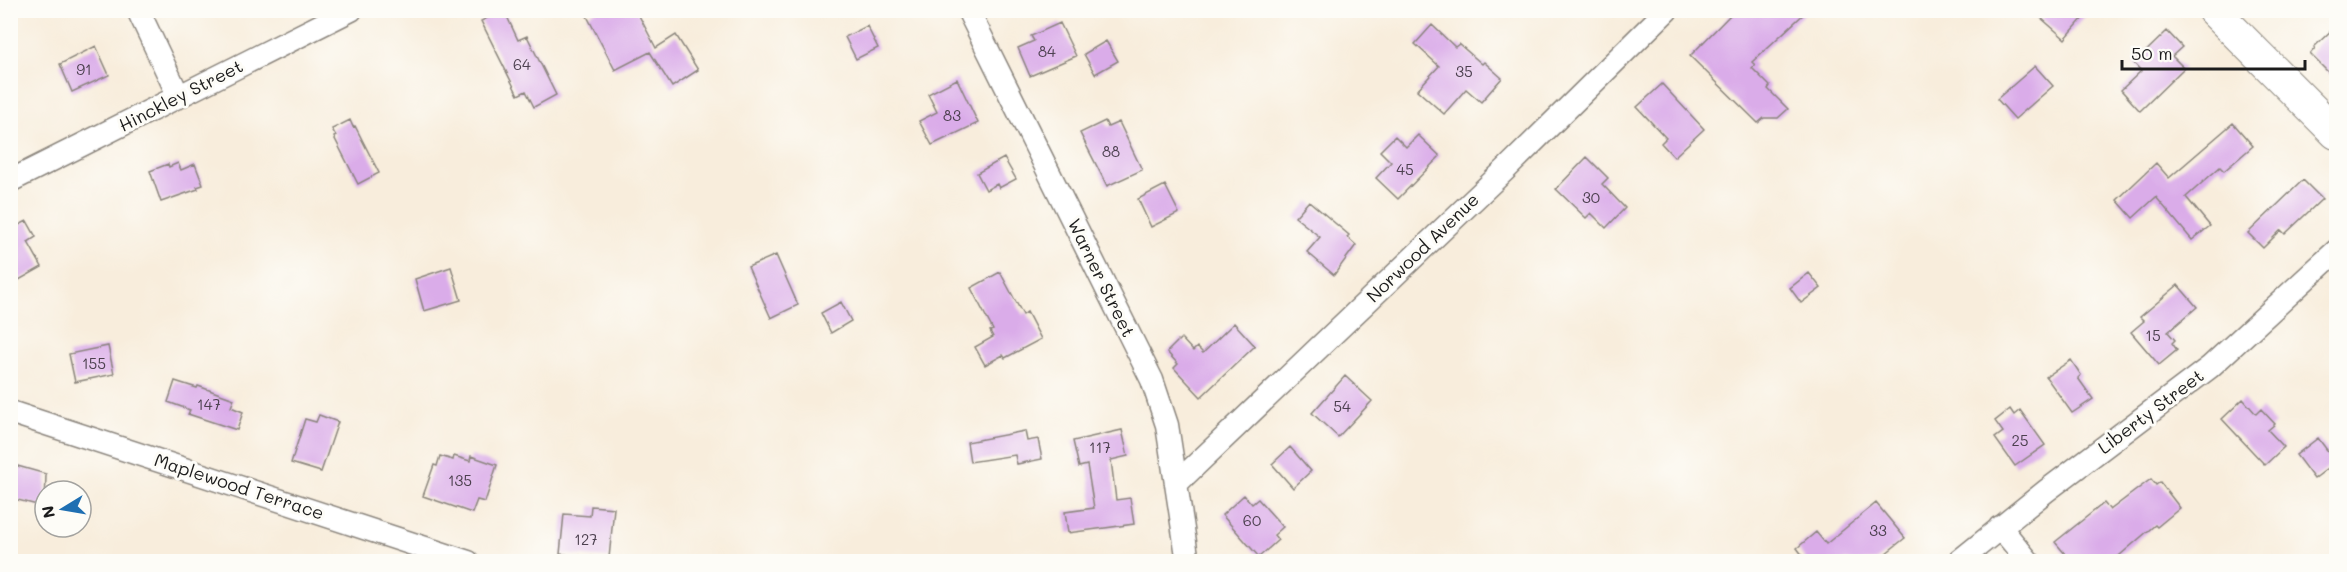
<svg xmlns="http://www.w3.org/2000/svg" width="2347" height="572" font-family="Mali,sans-serif">
<rect width="100%" height="100%" fill="#fdfcf7"/>
<filter id="ink" filterUnits="userSpaceOnUse"><feTurbulence type="fractalNoise" baseFrequency=".0167" numOctaves="2"/><feDisplacementMap in="SourceGraphic" scale="12" xChannelSelector="R" yChannelSelector="G"/><feConvolveMatrix kernelMatrix="1 2 1 2 8 2 1 2 1" color-interpolation-filters="sRGB"/></filter>
<filter id="wash" filterUnits="userSpaceOnUse"><feTurbulence type="fractalNoise" baseFrequency=".008" numOctaves="4" result="noise"/><feDisplacementMap in="SourceGraphic" scale="24" xChannelSelector="R" yChannelSelector="G"/><feGaussianBlur stdDeviation="1.35" result="paint"/><feColorMatrix in="noise" values="0 0 0 0 0 0 0 0 0 0 0 0 0 0 0 0 0 1.4 0 .05"/><feComposite in="paint" operator="in"/></filter>
<g filter="url(#wash)">
<rect width="100%" height="100%" fill="#f8eddc"/>
<g id="blocks">
<path fill="#daace9" d="M504,10L518,40L527,36L556,95L534,107L526,91L518,95L481,21Z
M598,10H636L656,48L676,35L698,70L672,87L650,52L615,70L587,16Z
M1735,10H1808L1752,62L1755,65L1752,68L1770,86L1768,89L1788,109L1778,118H1764L1758,123L1690,56Z
M2032,10H2090L2065,39Z
M1060,23L1076,56L1030,76L1018,48L1034,41L1031,36Z
M1432,25L1455,47L1459,44L1482,64L1484,62L1502,78L1481,102L1466,89L1444,114L1417,90L1439,66L1415,44Z
M2337,25V81L2310,54L2315,48L2314,47Z
M867,26L878,48L856,59L845,37Z
M2167,31L2182,47L2172,56L2184,68L2140,111L2121,90L2141,71L2134,63Z
M1106,41L1118,61L1095,74L1084,54Z
M96,46L109,75L72,92L60,64Z
M2035,66L2053,86L2015,119L1997,99Z
M957,79L978,123L932,145L919,121L937,112L928,94Z
M1662,84L1704,129L1674,157L1661,143L1666,138L1637,107Z
M350,120L353,127L355,126L379,173L358,184L334,137L336,136L332,129Z
M1105,121L1108,127L1119,122L1142,170L1107,186L1080,133Z
M2233,123L2253,146L2224,171L2220,167L2186,197L2210,226L2192,240L2156,197L2133,218L2117,200L2156,163L2169,178Z
M1418,135L1440,156L1398,199L1376,178L1391,162L1380,151L1395,136L1406,147Z
M1587,157L1608,178L1602,184L1625,208L1606,228L1591,213L1586,218L1556,189Z
M1004,158L1016,179L999,188L997,184L986,190L977,173Z
M178,163L181,170L195,164L203,185L197,187L198,189L161,202L150,171L168,164L169,167Z
M2303,180L2322,199L2285,234L2281,230L2263,248L2248,233Z
M1165,185L1179,213L1151,227L1138,199Z
M1309,201L1349,235L1347,237L1356,245L1334,275L1307,252L1320,237L1295,217Z
M10,210L19,225L27,221L36,237L28,242L42,267L19,280L10,265Z
M776,255L798,305L771,318L748,267Z
M451,267L461,300L424,311L415,279Z
M1000,272L1023,315L1027,312L1041,339L1005,358L1003,355L985,365L975,347L993,337L990,331L993,330L971,288Z
M1809,273L1821,288L1801,303L1790,288Z
M2178,285L2197,307L2168,332L2175,340L2172,343L2177,350L2159,365L2131,332L2144,321L2140,317Z
M841,302L851,321L831,333L821,313Z
M1234,323L1255,346L1201,397L1174,368L1178,364L1167,352L1181,338L1193,351L1197,347L1203,353Z
M108,346L114,374L75,382L69,354Z
M2071,360L2081,375L2078,378L2093,399L2072,413L2046,377Z
M1345,376L1372,401L1338,437L1312,413Z
M175,381L197,388L198,386L234,399L231,407L243,412L237,430L188,414L190,410L168,402Z
M2243,399L2256,414L2261,409L2275,424L2268,430L2284,447L2265,465L2222,419Z
M2010,409L2014,415L2020,410L2045,445L2015,466L1995,438L2003,432L1995,421Z
M319,415L338,422L321,472L291,463L305,419L316,422Z
M1122,430L1128,456L1111,460L1116,500L1130,498L1134,524L1068,533L1065,512L1094,508L1087,465L1079,467L1073,441Z
M1025,431L1027,441L1038,439L1042,459L1017,464L1015,455L970,462L967,442Z
M2318,438L2336,462L2314,479L2296,455Z
M1290,447L1311,471L1293,488L1272,464Z
M440,456L453,460L454,456L470,461L471,456L497,465L485,502L477,500L472,513L423,496L434,465L437,466Z
M14,465L46,474L45,507L10,498V477Z
M2151,479L2156,485L2160,482L2180,508L2157,527L2155,525L2113,561H2071L2055,542L2104,503L2110,510Z
M1244,495L1252,504L1258,499L1283,527L1274,535L1278,540L1259,557L1222,515Z
M1876,503L1905,538L1876,561H1805L1806,560L1797,548L1816,532L1826,544Z
M591,506L614,508L609,558L560,554L564,514L590,516Z"/>
</g>
</g>
<g filter="url(#ink)">
<use href="#blocks" fill-opacity="0" stroke="#8a847c" stroke-width="1.5"/>
<g fill="none" stroke-linecap="round" stroke-linejoin="round">
<defs>
<path id="street" d="M138,10L179,97
M968,10L1152,380L1167,425L1188,562
M10,181L351,10
M10,412L468,562
M1177,483L1506,169L1667,10
M2000,527L2029,562
M1958,562L2046,491L2210,367L2336,251"/>
<path id="secondary" d="M2213,10L2336,133"/>
</defs>
<use href="#street" stroke="#8a847c" stroke-width="25"/>
<use href="#secondary" stroke="#8a847c" stroke-width="34"/>
<use href="#street" stroke="#fff" stroke-width="22"/>
<use href="#secondary" stroke="#fff" stroke-width="32"/>
</g>
</g>
<g text-anchor="middle" stroke-width="6" stroke-linejoin="round" paint-order="stroke">
<g font-size="15" fill="#4c404f">
<text x="1047" y="57">84</text>
<text x="522" y="70">64</text>
<text x="84" y="75">91</text>
<text x="1464" y="77">35</text>
<text x="952" y="121">83</text>
<text x="1111" y="157">88</text>
<text x="1405" y="175">45</text>
<text x="1591" y="203">30</text>
<text x="2153" y="341">15</text>
<text x="94" y="369">155</text>
<text x="209" y="410">147</text>
<text x="1342" y="412">54</text>
<text x="2020" y="446">25</text>
<text x="1100" y="453">117</text>
<text x="460" y="486">135</text>
<text x="1252" y="526">60</text>
<text x="1878" y="536">33</text>
<text x="586" y="545">127</text>
</g>
<g font-size="18" fill="#1c1c1c" stroke="#fdfcf7">
<text transform="translate(181 96) rotate(-27)" y="6">Hinckley Street</text>
<text transform="translate(1423 248) rotate(-44)" y="6">Norwood Avenue</text>
<text transform="translate(1101 278) rotate(64)" y="6">Warner Street</text>
<text transform="translate(2151 412) rotate(-37)" y="6">Liberty Street</text>
<text transform="translate(239 487) rotate(18)" y="6">Maplewood Terrace</text>
</g>
</g>
<rect width="2347" height="572" fill="none" stroke="#fdfcf7" stroke-width="36"/>
<g transform="translate(63 509) rotate(259)"><circle r="28" fill="#fdfcf7" stroke="#a3a29f" stroke-width="1.5"/>
<path d="M0-4.5L10 22L0 15L-10 22Z" fill="#1f6fb2"/>
<text y="-9" font-size="16" font-weight="bold" text-anchor="middle" fill="#1c1c1c">N</text>
</g>
<path d="M2122 60v9h183v-9" fill="none" stroke="#1c1c1c" stroke-width="3"/>
<text x="2131" y="60" font-size="18" fill="#1c1c1c" stroke="#fdfcf7" stroke-width="4.5" paint-order="stroke">50 m</text>
</svg>
